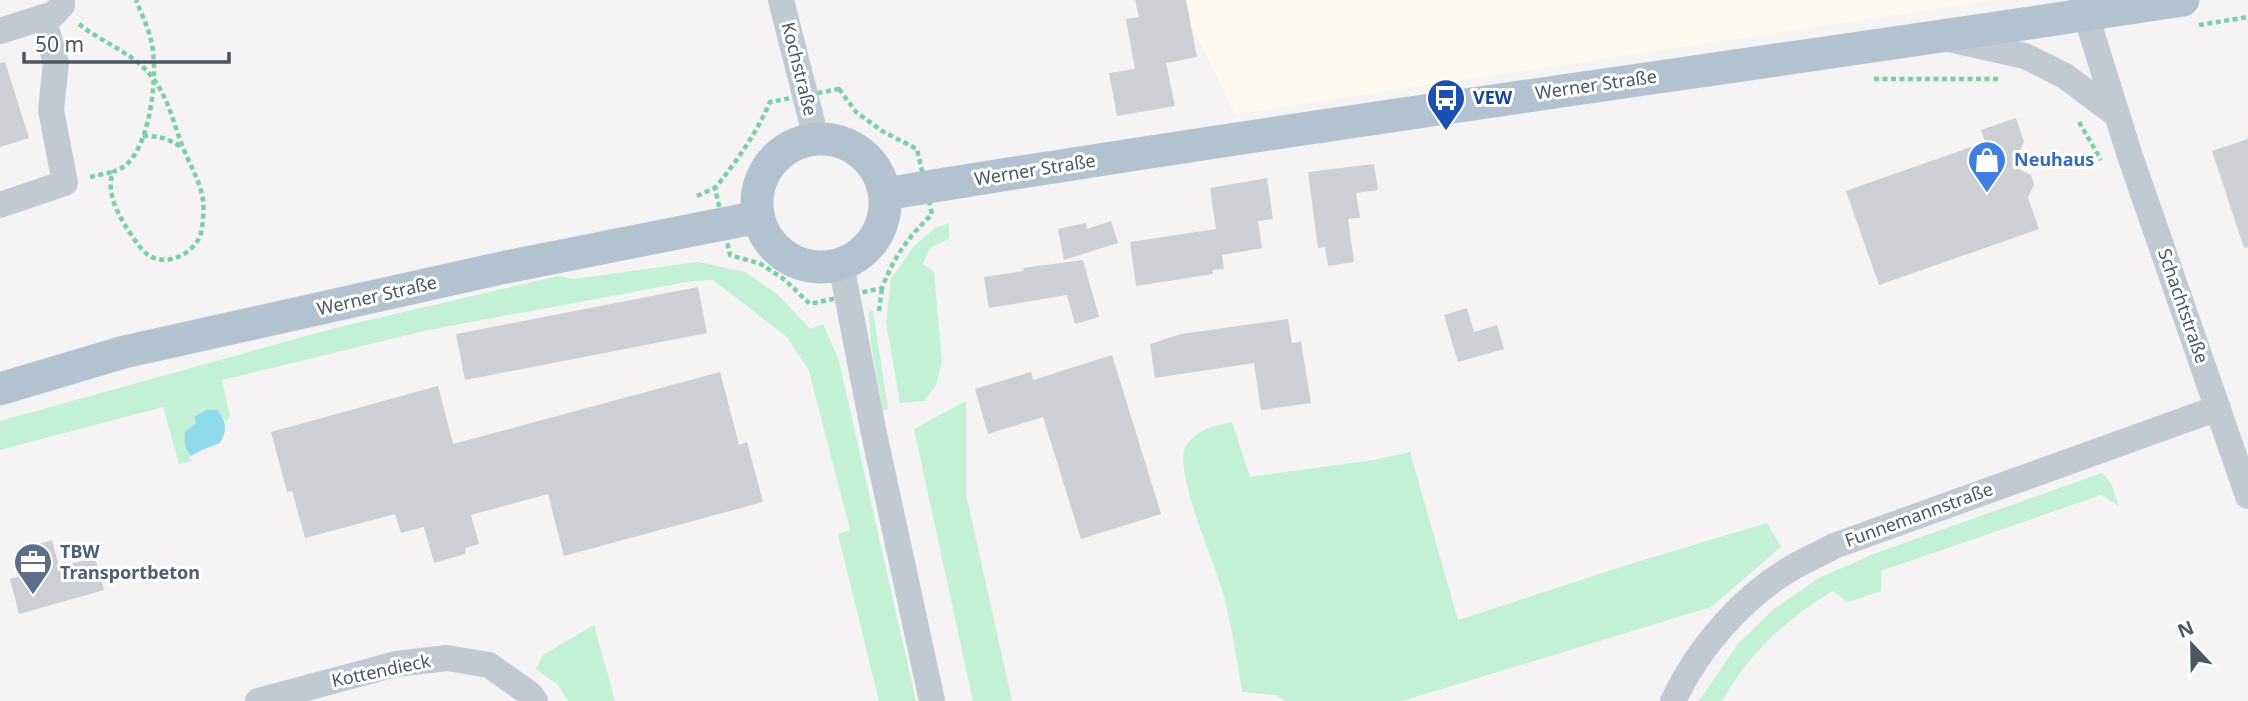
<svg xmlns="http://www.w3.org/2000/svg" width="2248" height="701" font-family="'Noto Sans',sans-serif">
<rect width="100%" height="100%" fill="#f5f3f3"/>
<path fill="#fdf9ef" d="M1179,0H1995L1235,114Z"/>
<path fill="#c3f1d5" d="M949,223V239L930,248L923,264L934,272L942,362L936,385L924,401L900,403L886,322L891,279L914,246L935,228Z
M698,262L745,272L777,294L810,329L823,324L839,361L916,701H879L838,534L850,530L809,371L787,337L713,280L692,281L428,330L222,380L230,416L226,422L218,410L196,423L188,453L192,461L179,464L163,407L0,450V421L335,328L558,276L574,279Z
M869,311H873L888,409L883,411L871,344Z
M966,401V494L1012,701H973L914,429Z
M1232,422L1250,477L1374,460L1410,452L1458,620L1637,562L1767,523L1781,547L1711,607L1402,701H1285L1276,695L1242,692C1237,660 1232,628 1224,596C1217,567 1172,470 1186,446C1197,429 1214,426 1232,422Z
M2102,473L2111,483L2119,506L2101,495L1881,571V591L1848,602L1833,591C1786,619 1749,653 1722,701H1699L1737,645L1775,608L1819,578L1876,553Z
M594,625L615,701H568L558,685L536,669L543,655Z"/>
<path fill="#90daee" d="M206,410H218C226,422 228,429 220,443L202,450L191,456C185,450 184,440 185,432L196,423L194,417Z"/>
<path fill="#cdcfd5" d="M1135,0H1186L1197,57L1166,63L1175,106L1117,116L1109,73L1135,69L1126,19L1139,17Z
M5,62L29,138L0,147V63Z
M2016,118L2024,142L2013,166L2031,175L2034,184L2028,198L2039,229L1879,285L1846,191L1985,142L1981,130Z
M2248,139V247L2244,248L2212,151Z
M1374,164L1378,190L1356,193L1360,218L1348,219L1354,262L1328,266L1325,247L1318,248L1308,172Z
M1267,178L1273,219L1258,221L1262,248L1222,255L1224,269L1212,270L1213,274L1136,286L1130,242L1216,229L1210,188Z
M1111,221L1118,243L1064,260L1058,229L1086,223L1087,229Z
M1083,260L1099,317L1075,324L1067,295L989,308L984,277L1024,271L1023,268Z
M698,287L707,333L465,380L456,334Z
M1467,308L1474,332L1497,325L1504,349L1458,362L1444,315Z
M1288,319L1292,343L1301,342L1311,403L1261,410L1254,363L1155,378L1150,344L1181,334Z
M1112,355L1161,514L1081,539L1043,417L988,434L975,389L1031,372L1033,380Z
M720,372L739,445L747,442L763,502L564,556L548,494L471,515L479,544L465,548V554L434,563L424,527L401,533L395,514L305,538L292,491L287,492L271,432L438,386L453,444Z
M52,540L59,566L95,558L104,590L19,614L10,579L35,572L28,547Z"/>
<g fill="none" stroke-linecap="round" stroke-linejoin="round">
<path stroke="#7ad0a6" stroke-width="4.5" stroke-dasharray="5 3.5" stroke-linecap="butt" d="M79,24C102,43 133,52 152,77C168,97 173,122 182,145C189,164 200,180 203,200C204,209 203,224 201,233C196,251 172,265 154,258C142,254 133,237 126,227C116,210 106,191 113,172C117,170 124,168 127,164C151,142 159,71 151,40C148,27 141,13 136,0
M2199,25L2248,17
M1874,79H1998
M839,89L856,112L882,131L917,149L932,214C907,239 895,255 882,288L810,304L785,280L761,264L730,255L715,188C737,161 756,134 770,102Z
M2079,122L2101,160
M143,136C158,136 168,138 181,147
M90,177L112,172
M697,196L715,188
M879,311L882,288"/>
<path stroke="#c1cad2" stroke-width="26" d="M781,0L816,138
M2086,15L2129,153L2248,496
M0,31L54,14L62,5V0
M1949,39L2025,56L2065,76L2117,115
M0,205L65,183L51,110L56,63L43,17
M841,264L873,429L932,701
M258,701L396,664L447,658L489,665L530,694L535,701
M1673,701C1699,646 1743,596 1795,566C1808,559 1821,553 1834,546L2218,408"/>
<path stroke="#b3c2d1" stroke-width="33" d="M757 203a64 64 0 1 1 128 0a64 64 0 1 1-128 0Z
M885,194C1317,123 1750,66 2183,0
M0,389L124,352L506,267L758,217"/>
</g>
<defs>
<symbol id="bus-pin" viewBox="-11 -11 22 30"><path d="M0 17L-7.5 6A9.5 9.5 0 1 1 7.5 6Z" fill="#1a4fb4" stroke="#fff"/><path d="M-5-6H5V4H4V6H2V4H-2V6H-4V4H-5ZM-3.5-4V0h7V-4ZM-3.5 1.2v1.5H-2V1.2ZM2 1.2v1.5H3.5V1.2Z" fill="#fff"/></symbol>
<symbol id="shop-pin" viewBox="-11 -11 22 30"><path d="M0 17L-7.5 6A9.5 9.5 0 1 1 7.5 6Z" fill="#3f7fe0" stroke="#fff"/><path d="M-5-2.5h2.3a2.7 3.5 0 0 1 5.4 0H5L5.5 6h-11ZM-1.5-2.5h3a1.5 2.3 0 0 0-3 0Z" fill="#fff"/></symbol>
<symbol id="office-pin" viewBox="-11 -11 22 30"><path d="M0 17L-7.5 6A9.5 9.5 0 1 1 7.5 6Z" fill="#5c6f8a" stroke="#fff"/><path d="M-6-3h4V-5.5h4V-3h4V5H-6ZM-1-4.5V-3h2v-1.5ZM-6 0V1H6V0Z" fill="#fff"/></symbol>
</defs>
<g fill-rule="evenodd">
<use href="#bus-pin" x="1424" y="76" width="44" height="60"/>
<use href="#shop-pin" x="1965" y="138" width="44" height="60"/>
<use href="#office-pin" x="11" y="540" width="44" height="60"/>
</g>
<g text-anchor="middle" stroke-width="6" stroke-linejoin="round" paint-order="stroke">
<g font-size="18" fill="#4a5661" stroke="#fff">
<text transform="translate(799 69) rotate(76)" y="6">Kochstraße</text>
<text transform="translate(1596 85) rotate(-8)" y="6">Werner Straße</text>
<text transform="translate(1035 170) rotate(-9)" y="6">Werner Straße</text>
<text transform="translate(377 296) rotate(-13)" y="6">Werner Straße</text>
<text transform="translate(2183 306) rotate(71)" y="6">Schachtstraße</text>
<text transform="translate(1919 515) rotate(-20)" y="6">Funnemannstraße</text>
<text transform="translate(381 671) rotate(-12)" y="6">Kottendieck</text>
</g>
<g font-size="18" font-weight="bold" fill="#164399" stroke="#fff" text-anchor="start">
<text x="1473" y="104">VEW</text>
</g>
<g font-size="18" font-weight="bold" fill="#366cbe" stroke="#fff" text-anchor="start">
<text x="2014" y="166">Neuhaus</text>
</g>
<g font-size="18" font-weight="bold" fill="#4e5e75" stroke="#fff" text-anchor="start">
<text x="60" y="558">TBW<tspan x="60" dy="21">Transportbeton</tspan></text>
</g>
</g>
<g transform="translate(2192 645) rotate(338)" stroke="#ffffff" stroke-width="5" paint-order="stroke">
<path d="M0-5L12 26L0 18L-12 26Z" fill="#4a5661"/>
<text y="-10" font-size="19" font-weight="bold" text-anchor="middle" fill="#4a5661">N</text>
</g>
<path d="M24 52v10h205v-10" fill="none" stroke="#4a5661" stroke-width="3.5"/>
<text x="35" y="52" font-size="21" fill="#4a5661" stroke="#ffffff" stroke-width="5" paint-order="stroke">50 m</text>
</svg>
